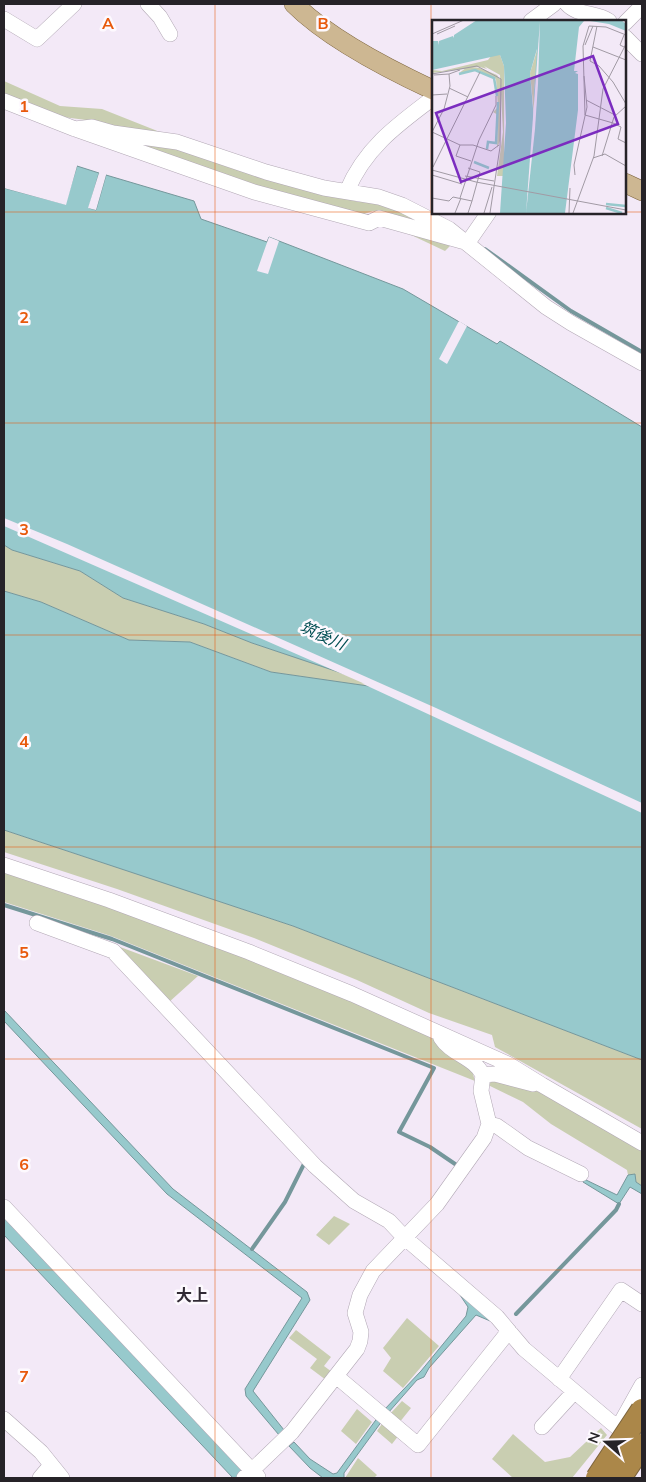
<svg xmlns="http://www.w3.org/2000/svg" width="646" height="1482" font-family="Mulish,'Noto Sans JP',sans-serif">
<rect width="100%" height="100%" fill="#f3e9f7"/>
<path fill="#c9ceb1" d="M4,81L60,106L102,109L170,136L116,131L94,121L55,116L4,95Z
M114,138L184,149L257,175L359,202L374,199L447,233L373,211L358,216L256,191Z
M390,225L453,243L445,251Z
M4,545L12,550L80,571L123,598L204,624L252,643L393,690L271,672L190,642L129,640L41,602L4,591Z
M4,830L293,926L642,1060V1129L495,1047L492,1035L429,1013L357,980L254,938L117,889L4,852Z
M4,870L250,958L428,1033L471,1067L475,1081L111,936L4,902Z
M112,944L198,976L168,1003Z
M495,1078L541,1088L642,1148V1186L636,1182L635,1174L628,1175L627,1170L551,1124L523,1102L488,1085Z
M334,1216L350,1224L329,1245L316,1235Z
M407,1318L439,1346L403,1388L383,1371L391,1358L383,1348Z
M296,1330L331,1357L324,1366L332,1372L326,1380L310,1368L317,1359L289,1338Z
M402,1401L411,1408L399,1423L390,1414Z
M357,1409L372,1422L356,1444L341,1431Z
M384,1421L399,1435L392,1444L377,1431Z
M601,1428L607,1435L572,1478H513L492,1459L513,1434L545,1462L570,1457Z
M358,1458L377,1475L374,1478H345Z"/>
<path fill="#97c9cc" stroke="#75979b" d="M77,166L99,173L89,208L96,210L106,175L194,201L201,219L267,242L269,237L279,241L403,289L497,344L500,341L642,427V1060L293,926L4,830V591L41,602L129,640L190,642L271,672L389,689L252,643L204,624L123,598L80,571L12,550L4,545V188L65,204Z
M4,1010L173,1189L307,1292L310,1300L253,1391L284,1430L279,1435L246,1396L245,1389L302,1298L167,1194L4,1021Z
M635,1174L636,1182L642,1186V1194L630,1187L619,1204L583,1182L584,1179L617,1195L628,1175Z
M4,1216L251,1478H233L4,1235Z
M460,1295L495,1323L476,1315L429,1368L424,1377L417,1380L388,1413L384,1410L421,1371L466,1316L468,1307Z
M378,1417L382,1421L344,1473V1478H323L310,1468L289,1446L294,1442L310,1459L333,1474L337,1473Z"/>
<path fill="#f3e9f7" d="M74,166H77L66,205L4,188V186L64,202Z
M99,173L102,174L92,206L94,207L104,174L106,175L96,210L88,208Z
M269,237L279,241L268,274L257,271Z
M459,321L467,326L447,364L439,359Z
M4,518L67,544L436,708L642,803V813L361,683L365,684L4,526Z"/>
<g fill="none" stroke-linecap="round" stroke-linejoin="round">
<path stroke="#75979b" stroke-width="4" d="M485,249L571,311L642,352
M4,905L112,939L434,1068L399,1132L430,1147L458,1166
M252,1249L285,1202L304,1164
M516,1314L616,1210L619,1204"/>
<defs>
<path id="minor" d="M148,4L160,17L170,34
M567,4C578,16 596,12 609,21
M4,19L37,39L74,4
M531,21L554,4
M625,23L642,6
M625,37L642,54
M4,101L75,129L254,192L369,223L379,218L465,242L471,238L489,212
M75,129L92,127L113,133L177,142L266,172L324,188L379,197L402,205L449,229L546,307L571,323L642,363
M347,191C365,148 397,125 433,98
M4,865L109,900L249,952L352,994L508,1064L542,1085L642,1143
M37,923L113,951L315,1166L354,1201L389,1221L404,1237L497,1317L524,1349L631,1439
M483,1075L495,1074L533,1084
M489,1124L497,1126L528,1148L581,1174
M4,1207L258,1477
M336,1376L418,1445L509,1331
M559,1379L621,1290L642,1304
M4,1419L41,1452L62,1478
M542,1427L574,1392
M618,1428L642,1385
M40,1478L51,1465
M244,1478L292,1432L357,1349L360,1341L361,1332L355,1313L360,1295L373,1271L437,1204L484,1138L489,1124L481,1091L483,1075C474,1057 451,1054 441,1038"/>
<path id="major" d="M294,4C329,39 388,69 433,90
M625,183L642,191"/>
</defs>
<use href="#minor" stroke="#b2a8b5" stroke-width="16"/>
<use href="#major" stroke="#7c643d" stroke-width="20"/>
<use href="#minor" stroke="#fff" stroke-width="15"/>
<use href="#major" stroke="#cdb792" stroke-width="19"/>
<defs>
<path id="highway-bridge" d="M597,1478L642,1410
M620,1478L642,1445"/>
</defs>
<use href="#highway-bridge" stroke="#7c643d" stroke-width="24" stroke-linecap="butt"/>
<use href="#highway-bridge" stroke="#ab8749" stroke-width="22"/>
</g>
<path fill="none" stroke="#e8590c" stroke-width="1" stroke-opacity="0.55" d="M215,4V1478M431,4V1478M4,212H433M625,212H642M4,423H642M4,635H642M4,847H642M4,1059H642M4,1270H642"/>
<g text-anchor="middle" stroke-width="5" stroke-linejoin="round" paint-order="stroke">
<g font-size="16" font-style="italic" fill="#004e52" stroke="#fdf9fe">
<text transform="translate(323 635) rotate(24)" y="6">筑後川</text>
</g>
<g font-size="16" font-weight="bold" fill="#312a34" stroke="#fdf9fe">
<text x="192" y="1301">大上</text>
</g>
</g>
<g transform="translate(432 20)">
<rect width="194" height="194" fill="#f3e9f7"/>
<path d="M106,27L102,72L103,104L98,53ZM60,35H68L72,46V156H65L71,112L68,55L52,46L55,49L48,47L0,53V50L10,51L56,40ZM34,48H48L65,55L69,61L68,121L65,128L66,95L61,92L66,87L64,59L46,50L27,53Z" fill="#c9ceb1"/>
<path d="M45,0H189L194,4V11L177,4L158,1H152L147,7L142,51H146L143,53L146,54V90L133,193H68L74,103L72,46L68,35L0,50V21H6L7,25V21L21,16L22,18V15ZM105,29L102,72V100L98,53Z" fill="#97c9cc" fill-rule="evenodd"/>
<path d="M108,1L106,64L103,109L94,193Z" fill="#f3e9f7"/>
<path fill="none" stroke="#97c9cc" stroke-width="2.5" d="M27,54L43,50L62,58L65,76M55,129L56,122L64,123L66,82M42,142L57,148M174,184L194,186M174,188L190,193"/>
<path fill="none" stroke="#a19aa4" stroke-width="1" d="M165,6L158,41L167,46L181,62L194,84M0,14L32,0M5,14L23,6M153,25L161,6M161,27L194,40M192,27L188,25L192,15M0,54L45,46L69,59L68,127L58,193M2,55L17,54M17,68L36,77M0,75L15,74M154,80L183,95M181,103L153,95L151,26L157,6L174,7L194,15M181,103L189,107L186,119L194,123M0,112L12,89L18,66L17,54L28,50M0,112L28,125H41L59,131L67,125M28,125L24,136L39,141M170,136L182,97L194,86M161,138L173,134L194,146M1,147L48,52M36,148L48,152L40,181M0,150L44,162L194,190M0,155L30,164M143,155L142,145L155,87L152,56M33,156L62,161M0,178L17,181L21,177L40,181L36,193M28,178L47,120L64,85V76M23,193L29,178M52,193L60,167M137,193L138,168M141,193L162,136L171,69L194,24"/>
<path fill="#7b2cbf" fill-opacity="0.15" stroke="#7b2cbf" stroke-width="2.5" d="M161,36L186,104L29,162L4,93Z"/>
<rect width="194" height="194" fill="none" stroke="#262328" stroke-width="2.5"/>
</g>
<g font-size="16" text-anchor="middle" font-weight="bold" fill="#e8590c" stroke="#fdf9fe" stroke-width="5" stroke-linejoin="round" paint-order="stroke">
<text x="108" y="29">A</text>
<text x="323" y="29">B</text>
<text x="24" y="112">1</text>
<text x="24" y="323">2</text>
<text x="24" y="535">3</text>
<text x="24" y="747">4</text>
<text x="24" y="958">5</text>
<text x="24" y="1170">6</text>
<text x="24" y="1382">7</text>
</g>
<rect width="646" height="1482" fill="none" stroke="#262328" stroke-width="10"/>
<g transform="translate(606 1442) rotate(290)" stroke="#fdf9fe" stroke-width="4" paint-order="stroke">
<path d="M0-4L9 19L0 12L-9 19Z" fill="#262328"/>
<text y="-8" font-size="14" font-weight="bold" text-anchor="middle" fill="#262328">N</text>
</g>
</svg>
